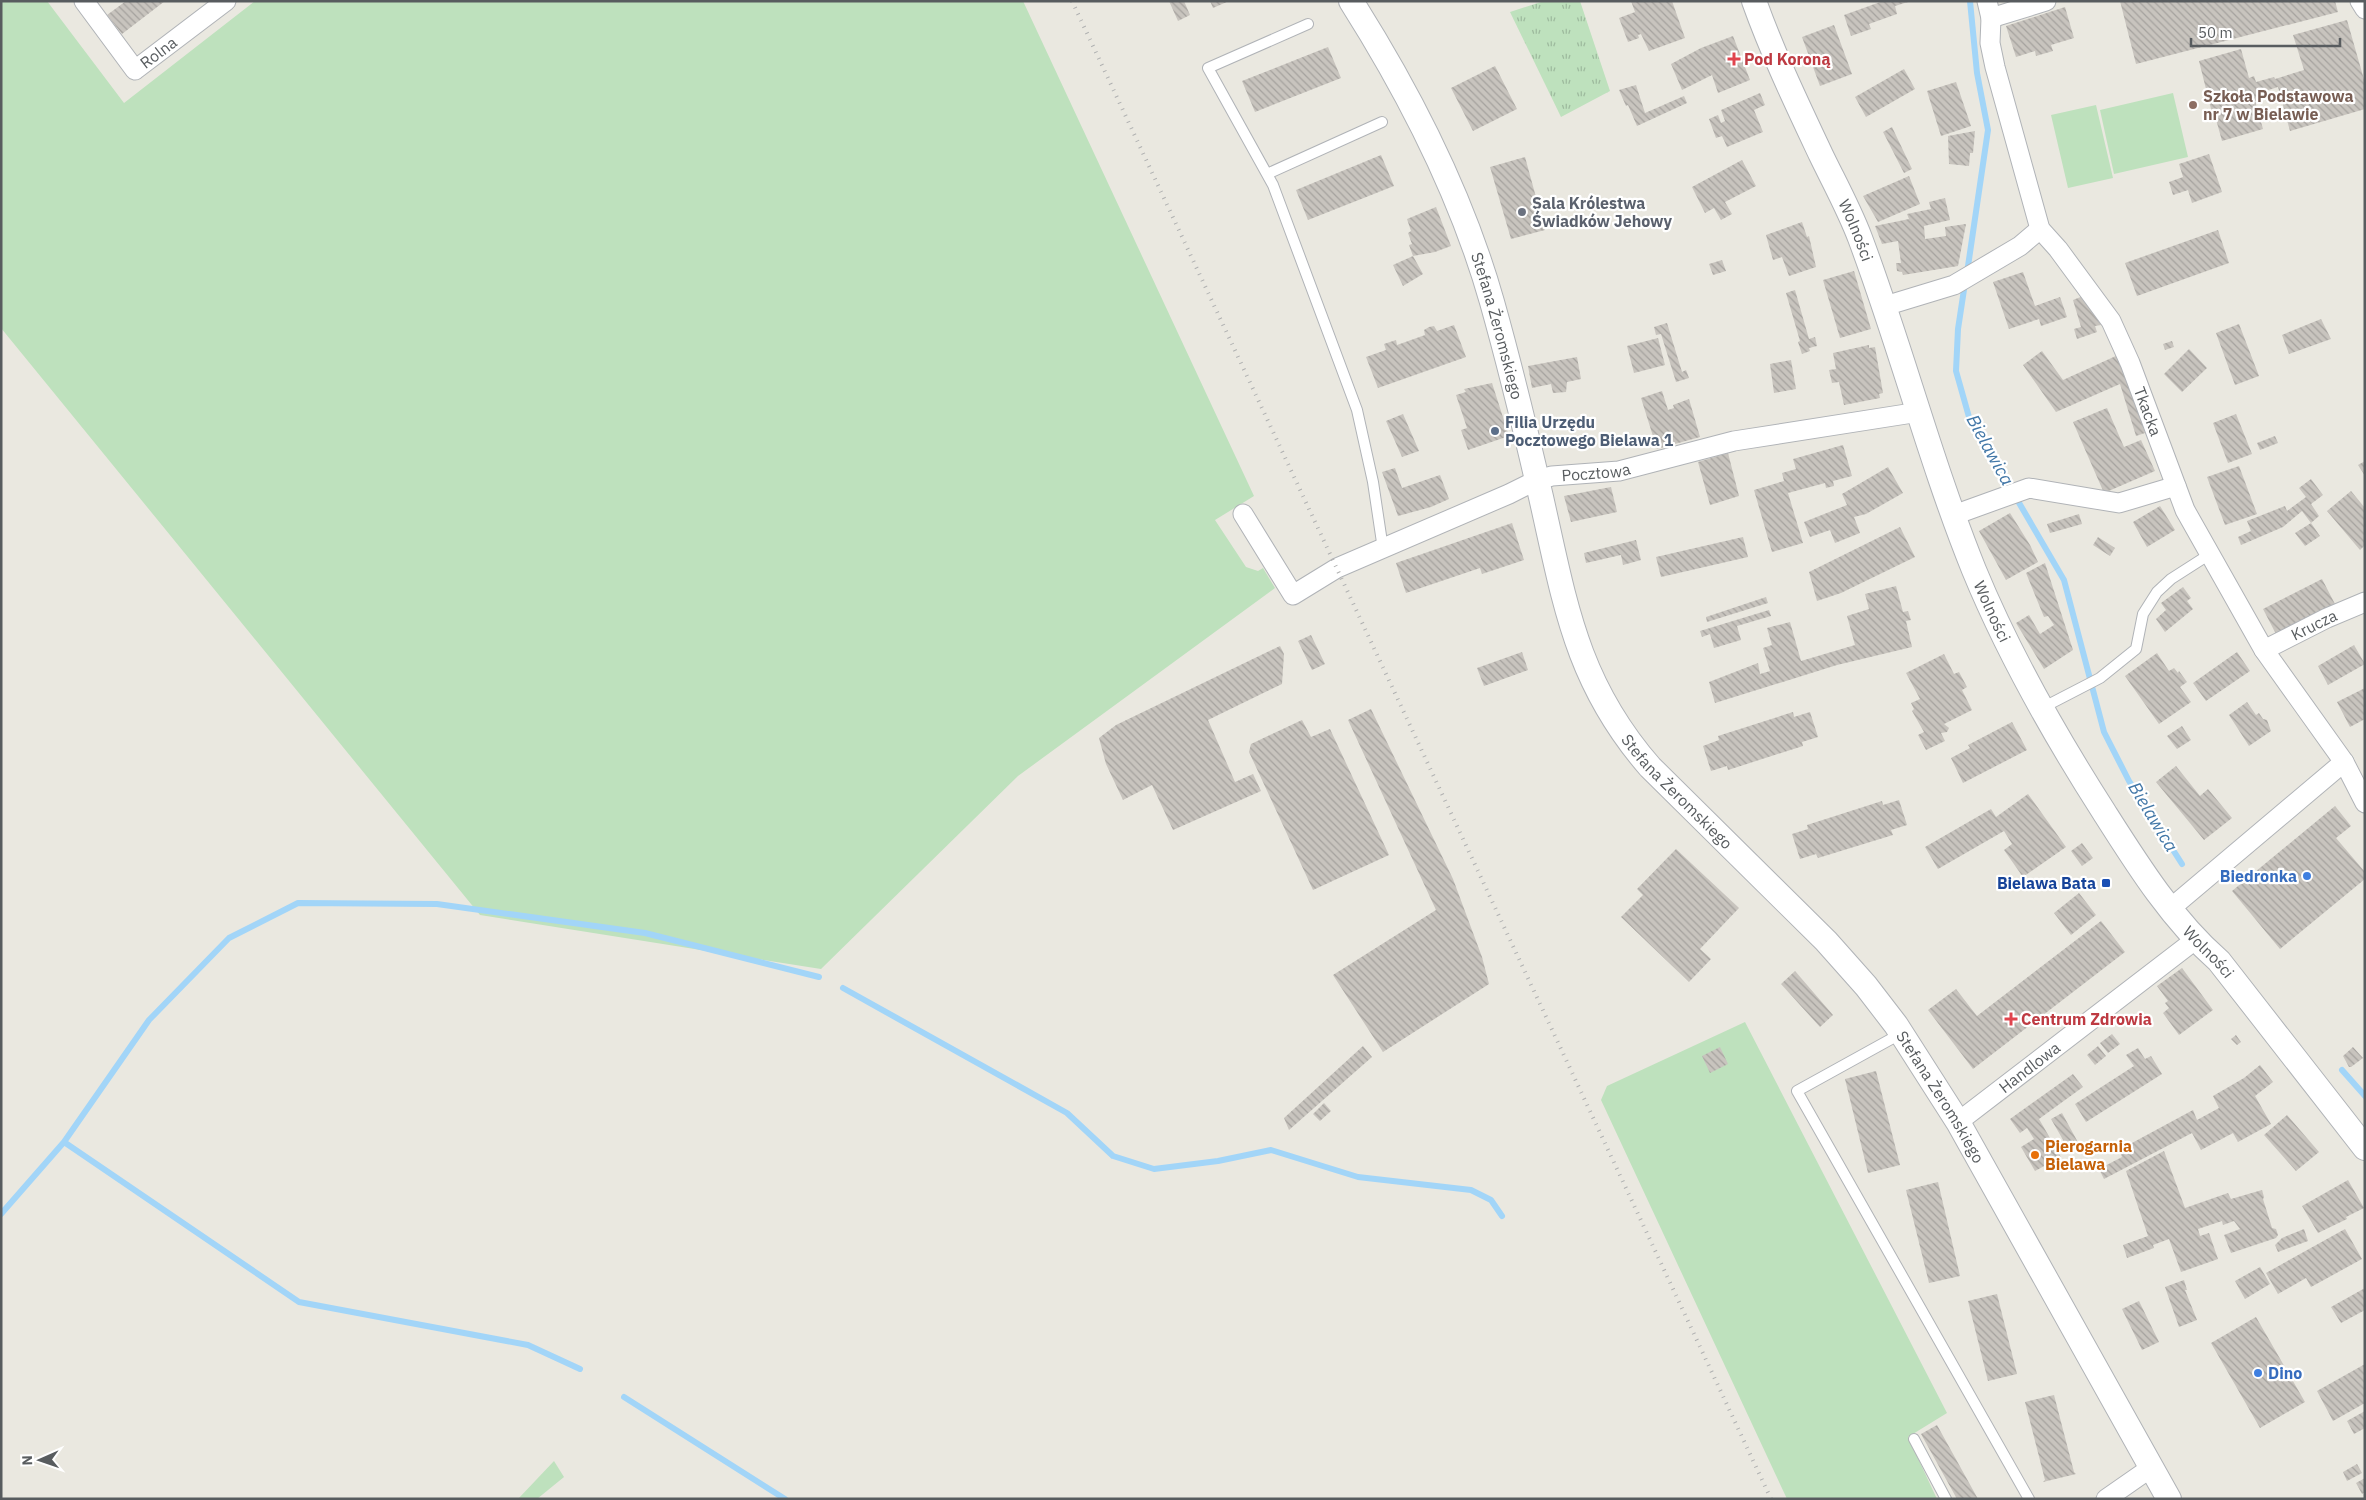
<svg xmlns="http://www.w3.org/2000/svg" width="2366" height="1500" font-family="'IBM Plex Sans',sans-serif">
<defs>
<pattern id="park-tufts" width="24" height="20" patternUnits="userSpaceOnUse" patternTransform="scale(1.25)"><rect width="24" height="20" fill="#bee1bd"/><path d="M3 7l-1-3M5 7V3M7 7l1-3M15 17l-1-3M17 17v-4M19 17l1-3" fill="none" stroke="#9dba9d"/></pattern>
<pattern id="building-back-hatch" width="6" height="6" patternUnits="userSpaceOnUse" patternTransform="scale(1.25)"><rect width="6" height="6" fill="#c8c4be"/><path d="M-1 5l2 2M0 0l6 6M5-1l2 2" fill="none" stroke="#a5a29e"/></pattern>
</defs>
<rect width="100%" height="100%" fill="#eae8e0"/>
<path fill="#bee1bd" d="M1,1H47L124,103L255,1H1023L1254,496L1215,520L1246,567L1258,571L1263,568L1275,588L1018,776L821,969L480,915L1,328Z
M2173,93L2188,157L2114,174L2100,110Z
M2096,105L2113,178L2068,188L2051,115Z
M1745,1022L1947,1413L1908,1437L1937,1499H1787L1601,1100L1607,1086Z
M554,1461L564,1477L537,1499H518Z"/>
<path fill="url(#park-tufts)" d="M1544,1H1580L1610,91L1561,117L1510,12Z"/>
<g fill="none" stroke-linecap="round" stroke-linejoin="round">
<path stroke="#a2d5f8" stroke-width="6" d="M1967,273L1988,130L1977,73L1970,1
M1965,283L1958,329L1956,371L1969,417L2064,580L2104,732L2129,781L2182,864
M843,988L1067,1113L1113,1156L1154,1169L1218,1161L1271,1150L1358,1177L1471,1190L1491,1200L1502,1216
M2342,1070L2365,1096
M64,1142L299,1302L528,1345L580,1369
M1,1214L64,1142L149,1020L229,938L298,903L437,904L645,933L819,977
M624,1397L785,1499"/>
</g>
<path fill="url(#building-back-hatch)" d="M126,1H165L122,34L107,15Z
M1169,1H1184L1190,15L1178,21Z
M1210,1H1229L1213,8Z
M1631,1H1672L1685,38L1649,51L1641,34L1638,35L1639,38L1628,42L1619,18L1635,12Z
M1883,1L1908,2L1895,6L1897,14L1869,24L1871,29L1851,36L1844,15Z
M2120,1H2335L2338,12L2136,64Z
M2065,7L2074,38L2051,45L2053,51L2036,56L2035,51L2016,57L2006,26Z
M2347,20L2365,83V109L2290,131L2278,87L2259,93L2260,99L2255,101L2263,129L2222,141L2214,112L2212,113L2199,61L2241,49L2249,78L2254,76L2256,82L2274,77L2275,79L2304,70L2293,35Z
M1834,25L1852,74L1820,86L1802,37Z
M1733,36L1750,80L1718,93L1712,75L1682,90L1671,64L1701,48Z
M1328,47L1341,78L1255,112L1242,81Z
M1495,66L1517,109L1473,131L1451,88Z
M1904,69L1915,89L1866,117L1855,97Z
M1956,82L1971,126L1941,136L1927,91Z
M1636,85L1645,113L1684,96L1687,103L1637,126L1628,105L1626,106L1619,90Z
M1760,93L1765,105L1754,110L1763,132L1727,147L1722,136L1716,138L1709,119L1718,115L1721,123L1725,121L1721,110Z
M1892,127L1912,169L1904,173L1883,132Z
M1975,131L1973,153H1970L1969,166L1949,164L1948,136Z
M2209,154L2222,192L2192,203L2188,190L2173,195L2169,182L2183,177L2179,164Z
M1381,155L1394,186L1308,220L1296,190Z
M1525,157L1545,230L1511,239L1490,167Z
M1742,160L1756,186L1725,202L1732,214L1721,220L1714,208L1705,213L1692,187Z
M1909,176L1920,204L1878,222L1863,196Z
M1945,198L1950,220L1924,226L1925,239L1946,236L1945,227L1966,224L1958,266L1903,275L1902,272L1897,271L1896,263H1901L1898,241L1882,244L1875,226L1909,219L1907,214L1931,209L1929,202Z
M1436,207L1451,246L1435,252L1413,256L1423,274L1403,286L1393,265L1413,256L1409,245L1412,244L1408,233L1411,231L1407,219Z
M1802,222L1807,237L1809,236L1816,267L1789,276L1782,257L1773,260L1766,235Z
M2218,230L2229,263L2137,296L2125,263Z
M1722,260L1726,271L1713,275L1709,264Z
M1854,271L1871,329L1840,338L1823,280Z
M2023,272L2035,306L2060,297L2067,317L2041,326L2039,319L2009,329L1993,282Z
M1795,290L1809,339L1815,337L1817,346L1809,348L1810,351L1802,354L1798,342L1800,341L1786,293Z
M2083,296L2101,325L2095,326L2097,332L2077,339L2074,329L2081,327L2073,300Z
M2321,319L2331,339L2289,354L2282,335Z
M1667,323L1682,372L1686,370L1689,378L1676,382L1661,334L1656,335L1654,327Z
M2239,324L2259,376L2235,385L2216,333Z
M1454,325L1466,357L1378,388L1366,357L1386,350L1384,344L1396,340L1397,345L1425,335L1424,330L1429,327L1434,326L1437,331Z
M1658,338L1665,365L1634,373L1627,346Z
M2172,341L2174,347L2165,350L2163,344Z
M1869,345V348L1875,347L1883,393L1879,394L1880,398L1844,405L1839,382L1832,383L1829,370L1836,369L1833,353Z
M2189,349L2207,368L2182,392L2164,374Z
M2042,351L2063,380L2118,355L2137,404L2145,433L2136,436L2120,384L2056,412L2023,365Z
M1577,357L1581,379L1567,382L1566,392L1553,393L1551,384L1532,388L1528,366Z
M1791,360L1796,389L1774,393L1770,364Z
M1492,383L1509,436L1468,450L1461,430L1467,428L1456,395L1466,392L1464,389Z
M1662,391L1668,410L1674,408L1673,405L1689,399L1700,437L1657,449L1641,398Z
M2107,408L2124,447L2141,440L2155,471L2104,493L2073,422Z
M1403,414L1419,451L1402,457L1386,421Z
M2236,414L2252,454L2228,463L2213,423Z
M2275,436L2278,443L2260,450L2257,443Z
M1843,445L1852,476L1833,481L1834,486L1826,488L1825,483L1788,493L1803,543L1772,552L1754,490L1784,481L1782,473L1796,469L1793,459Z
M1728,453L1739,496L1710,505L1698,462Z
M2365,461V476L2358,465Z
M2239,466L2257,514L2225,525L2207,477Z
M1888,467L1903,493L1866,514L1854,517L1860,533L1835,543L1830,530L1810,537L1804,522L1847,505L1842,494Z
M1395,468L1402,488L1440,475L1449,499L1431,507L1398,516L1382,472Z
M2311,479L2323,495L2311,504L2319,516L2311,523L2302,511L2283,527L2241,545L2238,537L2251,531L2247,521L2285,506L2287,511L2306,497L2299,488Z
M1611,487L1617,512L1571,522L1564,496Z
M2351,491L2365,508V545L2360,550L2327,511Z
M2160,506L2175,530L2147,547L2133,522Z
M2010,513L2030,545L2038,562L2006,580L1979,531Z
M2079,514L2082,524L2050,533L2047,524Z
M1512,523L1524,560L1482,574L1480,568L1406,593L1396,563Z
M2311,523L2320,536L2305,546L2295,533Z
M1900,527L1915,557L1841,593L1817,601L1809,572Z
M1743,537L1748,557L1661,577L1656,557Z
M2098,537L2115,548L2110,556L2093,545Z
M1636,540L1641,560L1623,565L1621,555L1586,563L1584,553Z
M2045,563L2073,650L2044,669L2016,623L2029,615L2040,634L2054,625L2048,616L2044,617L2026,573Z
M2322,579L2335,604L2276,634L2263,609Z
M1896,586L1903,612L1908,611L1911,620L1906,621L1912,647L1837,665L1715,703L1709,682L1758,663L1760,674L1770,671L1763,648L1772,645L1767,628L1790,622L1801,661L1855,645L1847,616L1869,609L1865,594Z
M2183,587L2191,598L2187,601L2193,609L2165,632L2156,619L2166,610L2161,603Z
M1766,597L1768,603L1707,622L1706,617Z
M1769,610L1771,616L1737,626L1741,640L1714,648L1710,634L1702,637L1700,631Z
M1311,635L1325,664L1312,670L1298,641Z
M2354,645L2365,664L2328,685L2318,666Z
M1280,646L1284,654L1282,684L1208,720L1235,782L1253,774L1261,791L1173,830L1152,785L1123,800L1106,764L1099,738L1116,725Z
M1522,652L1528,670L1484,686L1477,668Z
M2237,652L2250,671L2206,701L2193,683Z
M2157,653L2169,671L2174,668L2178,673L2179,671L2187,682L2180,687L2191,702L2159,724L2125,676Z
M1944,654L1954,674L1959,672L1967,687L1962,690L1972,710L1944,724L1949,728L1947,732L1941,733L1945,741L1926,750L1918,735L1924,732L1912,711L1914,709L1911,703L1920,699L1906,673Z
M2365,688V719L2350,727L2337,702Z
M2247,702L2256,715L2259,713L2263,719L2267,720L2271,731L2249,746L2229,715Z
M1371,709L1453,879L1482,957L1489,984L1383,1052L1333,975L1436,910L1348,720Z
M1793,712L1794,717L1810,712L1818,737L1802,742L1803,746L1728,770L1727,766L1711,771L1703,746L1719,740L1718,736Z
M1302,720L1311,737L1330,729L1389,855L1313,890L1249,752L1251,744Z
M2012,722L2027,750L1963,783L1951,758L1970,748L1968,745Z
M2182,726L2191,740L2177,749L2167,736Z
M2176,766L2200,796L2208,789L2232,818L2204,840L2156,782Z
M2028,794L2066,847L2023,877L2004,850L2012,844L2004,831L1938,869L1925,847L1991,809L1996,817Z
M1899,800L1907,825L1891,830L1893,835L1818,858L1816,854L1800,859L1792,834L1808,829L1807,825L1882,801L1883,805Z
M2335,806L2351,826L2336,838L2365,872V879L2280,949L2232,891Z
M2082,843L2093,858L2082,866L2071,851Z
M1676,849L1739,908L1700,949L1711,959L1689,982L1621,917L1643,895L1637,889Z
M2079,893L2096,915L2071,935L2054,913Z
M2101,921L2125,952L1973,1069L1928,1010L1956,989L1977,1016Z
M2182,968L2213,1010L2179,1035L2163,1013L2169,1008L2165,1003L2168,1001L2157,986Z
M1795,971L1833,1015L1820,1027L1781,984Z
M2112,1034L2120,1044L2108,1053L2100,1043Z
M2236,1035L2241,1042L2237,1045L2231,1039Z
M1363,1046L1372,1057L1289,1130L1284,1118Z
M2098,1046L2106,1056L2095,1065L2087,1055Z
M1720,1047L1728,1064L1710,1073L1702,1056Z
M2353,1047L2363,1058L2351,1067H2349L2343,1056Z
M2138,1048L2145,1059L2151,1056L2162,1074L2086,1122L2075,1104L2134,1066L2126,1055Z
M2260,1065L2273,1082L2255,1096L2271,1124L2238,1142L2233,1133L2201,1150L2192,1133L2104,1179L2099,1169L2122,1157L2119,1150L2193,1110L2197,1120L2219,1108L2213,1096L2244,1078Z
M1876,1071L1900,1165L1868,1173L1845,1079Z
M2073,1074L2083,1087L2039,1119L2061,1157L2035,1171L2021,1147L2034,1139L2027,1128L2020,1133L2010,1119Z
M1324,1103L1331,1111L1320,1121L1313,1114Z
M2062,1113L2080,1146L2070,1152L2051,1119Z
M2287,1115L2319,1152L2296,1171L2264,1135Z
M2164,1151L2185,1208L2228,1193L2231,1199L2262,1190L2264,1197L2263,1199L2272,1228L2276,1229L2278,1235L2276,1238L2231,1253L2224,1235L2240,1229L2234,1221L2223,1225L2222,1221L2198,1229L2200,1236L2209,1233L2218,1259L2181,1272L2169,1239L2153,1245L2154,1248L2127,1258L2123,1245L2148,1236L2126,1171Z
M2348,1180L2364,1208L2346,1217L2347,1219L2318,1233L2302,1206Z
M1938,1182L1960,1276L1929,1283L1906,1190Z
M2304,1229L2308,1241L2278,1252L2275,1245L2282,1238Z
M2345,1229L2362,1259L2311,1287L2306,1278L2278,1294L2266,1273Z
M2260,1267L2270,1284L2245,1299L2235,1281Z
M2184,1280L2187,1290H2185L2197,1320L2179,1327L2165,1287Z
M2365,1288V1310L2341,1323L2331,1307Z
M1997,1294L2017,1374L1988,1381L1968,1301Z
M2139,1301L2159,1342L2142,1350L2122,1309Z
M2256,1317L2305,1402L2260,1428L2211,1343Z
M2365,1364V1403L2333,1421L2317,1391Z
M2054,1395L2074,1472L2076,1474L2043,1482L2045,1480L2025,1402Z
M2365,1411V1428L2354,1434L2347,1421Z
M1937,1425L1978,1499H1957L1921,1434Z
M2357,1464L2362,1473L2347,1481L2343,1472Z
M2365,1478V1492L2362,1494L2356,1483Z"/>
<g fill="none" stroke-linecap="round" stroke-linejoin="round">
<defs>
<path id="service" d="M1308,24L1208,68L1273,185L1357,410L1373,482L1383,549
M1267,174L1382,122
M2042,708L2100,678L2136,649L2143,614L2157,592L2171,579L2210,554
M1902,1033L1797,1091L2029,1499
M1914,1439L1946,1499"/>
<g id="minor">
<path id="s1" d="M84,1L135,70L226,1"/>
<path id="s2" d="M1987,1L1991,18L1990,43L1995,67L2040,229L2058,249L2111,321L2130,363L2185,510L2264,650L2344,762L2365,803"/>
<path d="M2360,1L2365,9"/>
<path d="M1991,18L2046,1"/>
<path d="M1885,306L1954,285L2020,246L2040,229"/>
<path id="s3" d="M1243,514L1293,595L1337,568L1509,494L1537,480L1552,476L1619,471L1734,441L1919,412"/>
<path d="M1954,515L2029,488L2119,503L2176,486"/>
<path id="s4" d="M2264,650L2327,618L2365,602"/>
<path d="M2171,908L2344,762"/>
<path id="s5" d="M1958,1122L2195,940"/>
<path d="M2106,1499L2152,1467"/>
</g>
<g id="tertiary">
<path id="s6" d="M1351,1C1410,94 1462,196 1492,302C1510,366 1526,432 1541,497C1565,603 1576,682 1650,767L1826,941L1866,986L1896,1025L1958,1122L2169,1499"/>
<path id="s7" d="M1754,1C1773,54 1797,104 1821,155C1834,182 1849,209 1860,238C1901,347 1930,461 1974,570C2009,655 2054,734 2104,812C2137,864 2172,920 2219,961L2365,1148"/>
</g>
</defs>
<use href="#service" stroke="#b0b3b7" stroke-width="12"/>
<use href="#minor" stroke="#b0b3b7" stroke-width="21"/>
<use href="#tertiary" stroke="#b0b3b7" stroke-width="26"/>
<use href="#service" stroke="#fff" stroke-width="10"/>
<use href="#minor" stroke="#fff" stroke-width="19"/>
<use href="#tertiary" stroke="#fff" stroke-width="24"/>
<path stroke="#b0b1b1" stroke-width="4" stroke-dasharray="1 6" stroke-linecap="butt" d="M1072,1L1771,1499"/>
</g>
<g fill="#e0444e" stroke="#fff" stroke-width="2">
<path d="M1731.5 51.5h5v5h5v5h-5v5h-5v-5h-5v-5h5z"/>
<path d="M2008.5 1011.5h5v5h5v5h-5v5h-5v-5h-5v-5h5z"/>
</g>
<circle fill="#8d6e63" stroke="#fff" stroke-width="2" cx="2193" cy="105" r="5"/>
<circle fill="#6b7280" stroke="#fff" stroke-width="2" cx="1522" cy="212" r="5"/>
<circle fill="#5c6f8a" stroke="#fff" stroke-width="2" cx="1495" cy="431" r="5"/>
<g fill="#3f7fe0" stroke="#fff" stroke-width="2">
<circle cx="2307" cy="876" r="5"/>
<circle cx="2258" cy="1373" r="5"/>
</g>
<rect fill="#1a4fb4" stroke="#fff" stroke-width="2" x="2101" y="878" width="10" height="10" rx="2.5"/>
<circle fill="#e8710a" stroke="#fff" stroke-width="2" cx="2035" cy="1155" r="5"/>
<g text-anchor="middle" stroke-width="4.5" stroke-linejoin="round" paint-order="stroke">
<g font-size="16" fill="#585c5f" stroke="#fff">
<text dy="6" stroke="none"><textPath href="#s1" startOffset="115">Rolna</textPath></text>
<text dy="6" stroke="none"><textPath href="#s7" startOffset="251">Wolności</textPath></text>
<text dy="6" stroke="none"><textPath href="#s6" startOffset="358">Stefana Żeromskiego</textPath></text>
<text dy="6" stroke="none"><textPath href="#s2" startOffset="449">Tkacka</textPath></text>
<text dy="6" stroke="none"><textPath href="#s3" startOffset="425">Pocztowa</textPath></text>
<text dy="6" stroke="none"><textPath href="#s7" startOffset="656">Wolności</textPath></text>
<text dy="6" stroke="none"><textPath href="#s4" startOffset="56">Krucza</textPath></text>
<text dy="6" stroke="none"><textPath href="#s6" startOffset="866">Stefana Żeromskiego</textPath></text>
<text dy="6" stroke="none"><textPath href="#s7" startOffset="1061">Wolności</textPath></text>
<text dy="6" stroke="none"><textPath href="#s5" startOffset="90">Handlowa</textPath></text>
<text dy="6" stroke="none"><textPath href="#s6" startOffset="1271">Stefana Żeromskiego</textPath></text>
</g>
<g font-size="16" font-weight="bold" fill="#be3a42" stroke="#fff" text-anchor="start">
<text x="1744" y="65">Pod Koroną</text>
<text x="2021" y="1025">Centrum Zdrowia</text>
</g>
<g font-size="16" font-weight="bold" fill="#785e54" stroke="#fff" text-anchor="start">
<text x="2203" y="102">Szkoła Podstawowa<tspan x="2203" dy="18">nr 7 w Bielawie</tspan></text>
</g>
<g font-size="16" font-weight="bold" fill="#5b616d" stroke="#fff" text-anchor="start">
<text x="1532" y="209">Sala Królestwa<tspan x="1532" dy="18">Świadków Jehowy</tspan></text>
</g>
<g font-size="16" font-weight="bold" fill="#4e5e75" stroke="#fff" text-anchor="start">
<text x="1505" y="428">Filia Urzędu<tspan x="1505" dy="18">Pocztowego Bielawa 1</tspan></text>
</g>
<g font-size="16" font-weight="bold" fill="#366cbe" stroke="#fff" text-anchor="end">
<text x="2297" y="882">Biedronka</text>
<text x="2268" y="1379" text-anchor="start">Dino</text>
</g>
<g font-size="16" font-weight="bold" fill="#164399" stroke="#fff" text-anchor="end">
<text x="2096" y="889">Bielawa Bata</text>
</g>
<g font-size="16" font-weight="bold" fill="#c56008" stroke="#fff" text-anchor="start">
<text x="2045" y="1152">Pierogarnia<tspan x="2045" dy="18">Bielawa</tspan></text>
</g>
<g font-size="18" font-style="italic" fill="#4277a7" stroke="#fff">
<text transform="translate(1990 450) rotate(61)" y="6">Bielawica</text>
<text transform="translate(2153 817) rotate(59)" y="6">Bielawica</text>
</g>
</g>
<rect width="2366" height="1500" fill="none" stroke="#585c5f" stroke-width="5"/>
<g transform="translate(40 1460) rotate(268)" stroke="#ffffff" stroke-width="4" paint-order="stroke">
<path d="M0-4L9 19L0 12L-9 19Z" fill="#585c5f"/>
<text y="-8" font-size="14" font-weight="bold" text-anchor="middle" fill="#585c5f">N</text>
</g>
<path d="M2191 38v8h149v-8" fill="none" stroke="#585c5f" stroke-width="2.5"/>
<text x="2198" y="38" font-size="15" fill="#585c5f" stroke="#ffffff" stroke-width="4" paint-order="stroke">50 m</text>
</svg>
